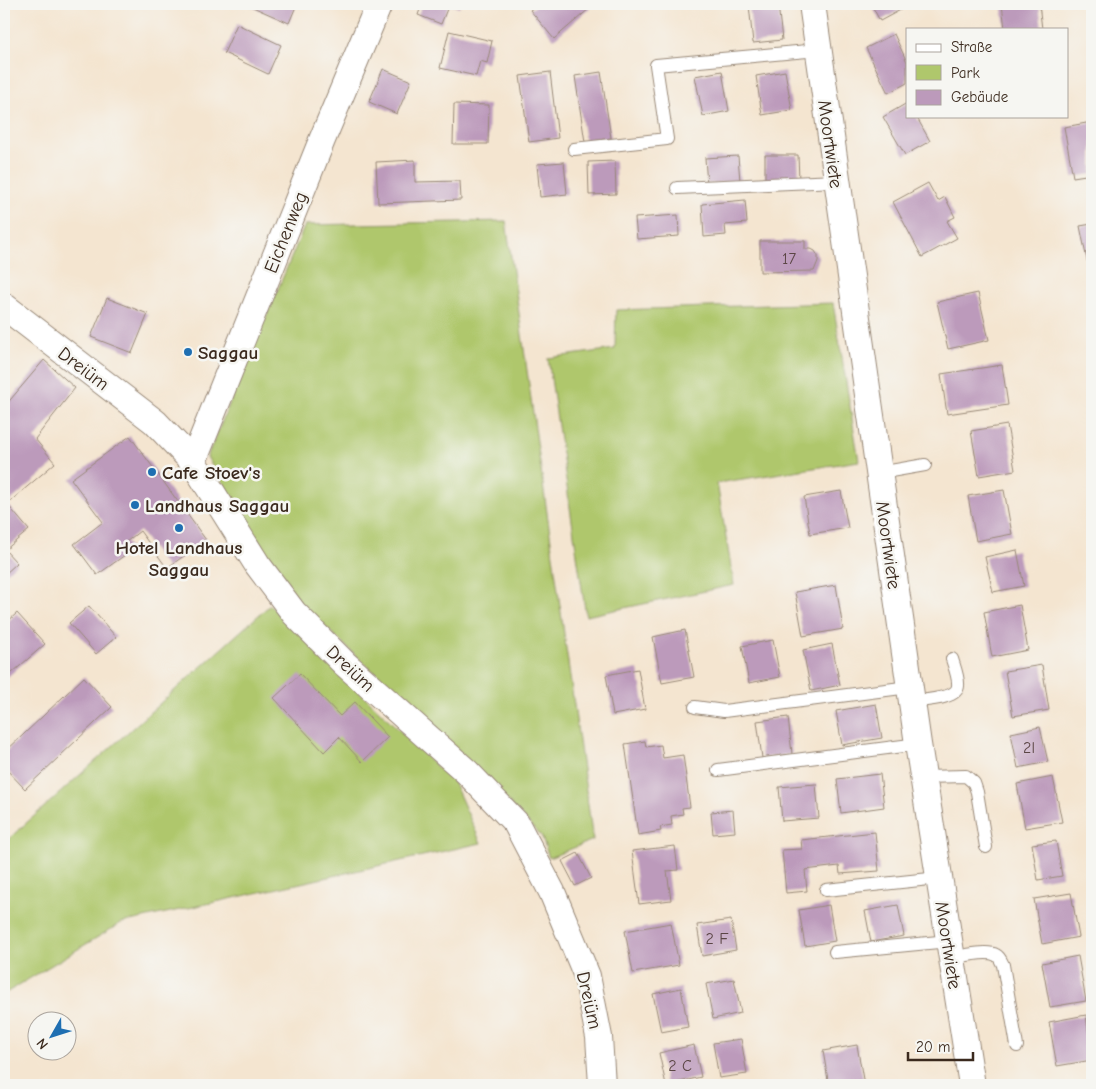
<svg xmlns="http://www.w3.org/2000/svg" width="1096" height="1089" font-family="'Comic Neue',sans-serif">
<rect width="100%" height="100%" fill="#f6f6f2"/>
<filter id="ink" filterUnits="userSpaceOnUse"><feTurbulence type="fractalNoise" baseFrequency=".02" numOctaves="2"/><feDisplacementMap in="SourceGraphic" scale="10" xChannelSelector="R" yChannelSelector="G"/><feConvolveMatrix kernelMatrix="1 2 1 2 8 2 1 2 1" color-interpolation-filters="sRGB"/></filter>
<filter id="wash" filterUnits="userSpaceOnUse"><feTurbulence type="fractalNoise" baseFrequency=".0096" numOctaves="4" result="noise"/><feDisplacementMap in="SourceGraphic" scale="20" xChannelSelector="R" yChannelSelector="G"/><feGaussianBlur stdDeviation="1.12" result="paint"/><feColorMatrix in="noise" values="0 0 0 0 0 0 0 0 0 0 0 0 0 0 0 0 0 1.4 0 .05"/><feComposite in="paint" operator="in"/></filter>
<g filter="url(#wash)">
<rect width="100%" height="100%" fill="#f4e5d0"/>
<path fill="#afc76c" stroke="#757845" d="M506,221L593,840L549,858L542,837L469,761L292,596L207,457L305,225Z
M833,303L859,461L717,483L734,585L586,616L548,358L615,349L616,310Z
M270,605L454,783L481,843L121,923L4,994V843Z"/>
<g id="blocks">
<path fill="#bc9abb" d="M246,4H297L289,23Z
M422,4H461L459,8L449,4L441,24L418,15Z
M538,4H587L590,8L554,39L530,10Z
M762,4H778L782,40L753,43L749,5Z
M871,4H904L906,7L880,21Z
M1002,4H1039L1042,29H1005Z
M237,24L281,45L268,74L224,53Z
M449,31L492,41L487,63L480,61L476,76L440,68Z
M894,34L907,62V83L888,93L866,48Z
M383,69L411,81L397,114L369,102Z
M722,71L729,111L703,116L695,76Z
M785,71L792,110L762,115L756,76Z
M550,72L558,138L529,142L520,76Z
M601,72L611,138L585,142L575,76Z
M907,103V116H916L930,141L905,155L883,117Z
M454,104L489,105L488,144H453Z
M1092,122V174L1073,177L1064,127Z
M765,155H798L799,180H765Z
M738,156L740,181L707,184L705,158Z
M415,160V182L460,181L461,200L378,203L376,162Z
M615,161L616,194L589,195L588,162Z
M564,162L567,194L540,197L537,164Z
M928,183L938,201L945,197L955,217L947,221L957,238L922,257L893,202Z
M745,200L747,223L725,225L726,235L704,237L702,204Z
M678,215L679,236L637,239L635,218Z
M1092,224V264L1088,265L1080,226Z
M760,241H805V249H811L815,251L818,256V261L814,271L760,272Z
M978,293L989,340L948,349L937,302Z
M107,298L148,314L132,353L91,337Z
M44,360L75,388L35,439L55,463L7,504L29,530L5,550L17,563L4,575V404L5,406Z
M1002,365L1008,405L947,414L941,374Z
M1007,425L1015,470L979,476L971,431Z
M130,436L206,540L167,568L140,531L126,542L132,550L97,575L74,544L103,522L71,479Z
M1004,490L1012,534L976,541L968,496Z
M841,491L848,528L810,534L804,497Z
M1017,550L1024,586L993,592L985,557Z
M836,585L843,629L803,636L795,592Z
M1020,605L1028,650L992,657L984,612Z
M89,606L116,637L96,654L69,623Z
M17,613L45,644L4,680V625Z
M685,630L694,677L662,683L653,637Z
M773,640L780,677L749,683L742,646Z
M832,644L840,685L811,691L803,650Z
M1042,665L1049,710L1013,716L1005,671Z
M638,669L645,709L613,715L606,675Z
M300,674L340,716L355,702L388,737L362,762L339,737L324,752L274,698Z
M84,677L112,707L25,789L4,767V753Z
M876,704L882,738L842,745L836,711Z
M788,717L792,754L762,758L757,721Z
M1040,727L1048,762L1018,768L1011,733Z
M645,741L646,747L661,745L663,758L683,755L690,807L682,808L683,814L671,816L672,825L660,827L661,831L638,835L625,744Z
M880,774L884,807L841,813L837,779Z
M1053,777L1062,822L1025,828L1017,784Z
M816,784L819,818L782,821L779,787Z
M733,810L735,832L713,834L711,812Z
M875,832L879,871L840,874L839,866L805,870L807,891L786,893L782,850L802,849L801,840Z
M1056,841L1062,876L1038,880L1032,844Z
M675,846L678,870L667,871L671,900L639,904L632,851Z
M578,853L591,878L575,886L562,861Z
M1071,893L1079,937L1042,944L1034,899Z
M829,905L835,941L805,946L799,910Z
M898,905L904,936L871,942L865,911Z
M731,920L736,950L702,956L697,925Z
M671,923L679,965L633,973L625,931Z
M1078,956L1086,1001L1050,1007L1042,963Z
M734,979L741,1013L713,1019L706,984Z
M681,988L688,1027L661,1032L653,994Z
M1086,1015L1092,1060L1057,1066L1049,1022Z
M741,1039L747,1074L719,1078L713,1043Z
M694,1045L701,1077L666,1085L659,1053Z
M857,1045L864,1085H815V1082L828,1080L823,1051Z
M1092,1080V1085H1069V1084Z"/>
</g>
</g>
<g filter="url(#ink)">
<use href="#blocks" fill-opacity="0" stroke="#988877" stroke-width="1"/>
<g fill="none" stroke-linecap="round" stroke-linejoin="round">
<defs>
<path id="lane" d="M574,149L667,139L656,65L818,50
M677,188L837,181
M879,473L925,465
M912,702C923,700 957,699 958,686C959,678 954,666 952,659
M695,707L724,711L909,687
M718,770L918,744
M923,777L966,776L974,783L977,792L986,847
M826,890L939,878
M835,952L949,941
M951,958C962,956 987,950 996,955C1000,957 1001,961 1003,965L1017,1046"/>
<path id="street" d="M812,4L918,744L972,1085
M4,306L155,422L193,462L257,564L294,613L345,664L467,772L516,823L552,892L587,976L599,1037L602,1085
M193,462L322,140L379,4"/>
</defs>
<use href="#lane" stroke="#988877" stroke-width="14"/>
<use href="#street" stroke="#988877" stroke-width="28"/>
<use href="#lane" stroke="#fff" stroke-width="12"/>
<use href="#street" stroke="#fff" stroke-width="26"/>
</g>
</g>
<g fill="#1f6fb2" stroke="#f6f6f2" stroke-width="2">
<circle cx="188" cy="352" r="5"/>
<circle cx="152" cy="472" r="5"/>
<circle cx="135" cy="505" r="5"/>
<circle cx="179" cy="528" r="5"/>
</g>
<g text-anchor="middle" stroke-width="5" stroke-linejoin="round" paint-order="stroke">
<g font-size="16" fill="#5b4645">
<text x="789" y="264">17</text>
<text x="1029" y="753">2l</text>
<text x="717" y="944">2 F</text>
<text x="680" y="1071">2 C</text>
</g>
<g font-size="19" fill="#3b2a1e" stroke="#f6f6f2">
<text transform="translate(831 144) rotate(82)" y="7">Moortwiete</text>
<text transform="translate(285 232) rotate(-68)" y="7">Eichenweg</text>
<text transform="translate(84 368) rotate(37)" y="7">Dreiüm</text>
<text transform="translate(889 545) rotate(82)" y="7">Moortwiete</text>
<text transform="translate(351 668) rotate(43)" y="7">Dreiüm</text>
<text transform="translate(949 945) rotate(81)" y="7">Moortwiete</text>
<text transform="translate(590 1000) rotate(77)" y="7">Dreiüm</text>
</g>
<g font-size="19" font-weight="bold" fill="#3b2a1e" stroke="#f6f6f2" text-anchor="start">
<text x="198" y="359">Saggau</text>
<text x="162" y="479">Cafe Stoev's</text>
<text x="145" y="512">Landhaus Saggau</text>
<text x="179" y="554" text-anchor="middle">Hotel Landhaus<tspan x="179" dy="22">Saggau</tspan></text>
</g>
</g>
<rect width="1096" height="1089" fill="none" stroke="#f6f6f2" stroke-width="20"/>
<rect x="906" y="28" width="162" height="90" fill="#f6f6f2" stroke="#aba49d"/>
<rect x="916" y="44" width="25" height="8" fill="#ffffff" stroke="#aba49d"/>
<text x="951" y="52" font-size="15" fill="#3b2a1e">Straße</text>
<rect x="916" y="65" width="25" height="15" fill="#afc76c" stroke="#aba49d"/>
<text x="951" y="78" font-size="15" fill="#3b2a1e">Park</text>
<rect x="916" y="90" width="25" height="15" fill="#bc9abb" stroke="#aba49d"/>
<text x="951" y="102" font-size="15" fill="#3b2a1e">Gebäude</text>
<g transform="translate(52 1036) rotate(231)"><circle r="24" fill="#f6f6f2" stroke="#aba49d"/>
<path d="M0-4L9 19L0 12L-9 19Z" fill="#1f6fb2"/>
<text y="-8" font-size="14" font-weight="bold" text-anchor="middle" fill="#3b2a1e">N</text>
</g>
<path d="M908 1052v8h65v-8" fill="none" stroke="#3b2a1e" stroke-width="2.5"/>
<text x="916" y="1052" font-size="15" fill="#3b2a1e" stroke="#f6f6f2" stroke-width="4" paint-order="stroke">20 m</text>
</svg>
